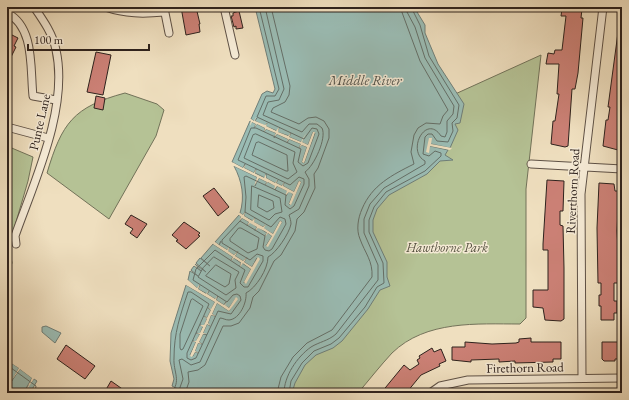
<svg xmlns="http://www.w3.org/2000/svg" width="629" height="400" font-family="'EB Garamond',serif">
<rect width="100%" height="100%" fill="#efdfbf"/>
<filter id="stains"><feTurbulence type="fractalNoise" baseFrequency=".005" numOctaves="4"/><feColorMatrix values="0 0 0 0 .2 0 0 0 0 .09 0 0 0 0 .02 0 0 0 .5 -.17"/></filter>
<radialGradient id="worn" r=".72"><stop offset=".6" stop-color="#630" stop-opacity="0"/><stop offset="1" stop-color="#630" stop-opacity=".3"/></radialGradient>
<path fill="#b5c295" stroke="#727259" d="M541,55L526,189V318L520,324C477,324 426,320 392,353C380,366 369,380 358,393H281L366,223L431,105Z
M125,93L157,104L164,110L156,136L109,219L47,173C62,123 73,107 125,93Z
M7,146L33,157L28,181L9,246L12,263L7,274Z"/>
<path fill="#9abcb4" stroke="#6f7e78" d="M255,7H414L425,25V33L438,64L464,104L460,123L455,124L458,130L450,148L431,144L430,146L448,150L445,155L453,160L440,161L427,174L389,195L377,209L373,220V232L387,262V277L390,286L380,290L368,309L342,341L333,348L316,355L305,365L295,383L292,393H186L172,386L174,379L170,361L171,333L186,285L215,302L211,310L208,308L211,310L207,318L204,316L207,319L204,326L200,325L203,326L200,334L196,333L200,334L196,342L193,341L196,342L190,355L193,356L195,352L198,353L195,351L198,343L202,344L199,342L203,334L207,335L203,333L207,324L210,326L208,323L211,315L215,316L212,314L217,303L229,311L236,298L229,308L224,305L226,302L224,305L216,300L218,296L215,299L207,294L209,291L207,294L198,289L200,285L197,288L188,280L190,271L198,276L191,270L194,266L201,271L195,264L206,272L196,263L200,258L210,266L201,258L213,244L233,257L231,260L234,258L241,263L240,266L242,263L251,269L244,283L257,258L252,267L244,262L247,257L243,261L235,256L238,251L234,255L227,251L230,247L227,250L219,245L221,241L219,245L215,242L239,215L241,217L240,221L242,218L249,222L247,226L250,222L257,227L255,231L258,227L267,233L265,236L268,233L272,236L266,246L282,222L280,221L273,234L263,228L265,225L263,227L253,222L255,218L253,221L244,216L245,212L243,215L240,213C245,197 242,181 234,166L257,177L255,186L259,178L267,182L265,185L268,182L276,186L275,190L277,186L288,191L286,196L289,191L293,194L289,204L290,205L301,182L299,181L294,192L283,186L284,183L282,186L276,183L278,180L275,183L266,178V174L265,178L255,173L256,169L254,173L244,168L245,164L243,168L232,162L250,121L256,124L254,128L257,124L265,128L264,132L266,129L276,133L274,138L277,134L288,139L287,143L289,139L301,144L299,148L302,145L307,147L302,162L304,163L315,133L313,132L308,145L289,137L291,133L289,136L277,132L279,128L277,131L265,126L267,123L265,126L255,121L257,118L254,121L251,119L262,94L267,91L273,93L275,89Z
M46,326L61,333L55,343L42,332V327Z
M8,361L19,368L11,382L20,369L32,378L25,390L34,379L37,381L30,393H7Z"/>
<path fill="#efdfbf" d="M256,117L255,121L265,125L267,123L266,126L276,131L279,127L278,132L288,136L291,133L289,137L301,142L306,133L302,142L308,145L313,132H315L304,163L302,162L307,147L302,145L299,148L301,144L289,139L286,143L288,139L277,134L274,137L276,133L266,129L264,132L265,128L257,124L254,128L256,124L252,122L250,126L251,119L254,121Z
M429,138H432L431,144L452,148L450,150L430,146L429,153L426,152Z
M232,162L243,168L246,164L244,168L254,173L256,169L255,174L264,178L266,174V178L275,183L278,179L276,183L282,186L284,182L283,186L294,192L299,181L301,182L291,205L289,204L293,194L289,192L285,196L287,191L277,186L274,190L275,186L268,182L265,185L267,182L259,178L254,186L257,177L234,166Z
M245,212L244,216L252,221L255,218L254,222L263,227L266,224L264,228L273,234L280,221L282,222L268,247L266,246L272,236L268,233L265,237L267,232L258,228L255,231L257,227L250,223L247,226L249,222L242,218L239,221L241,217L239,215L240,213L243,215Z
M221,241L219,245L227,250L230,246L228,251L234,255L238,251L235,256L243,261L247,257L244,262L252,267L258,257L260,259L246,284L244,282L251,269L243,263L240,267L241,262L234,258L231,261L233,257L213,244L215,242L219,245Z
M188,280L197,288L200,284L198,289L206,294L209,290L207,294L215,299L217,296L216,300L224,305L227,302L225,305L229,308L236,297L238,299L229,311L217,303L212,314L216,316L211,315L208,323L211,326L207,324L203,333L207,334H203L199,342L202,344L198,343L195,351L199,353L195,352L192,357L190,356L196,342L192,341H196L200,334L196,333H200L203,327L200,325H204L207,319L204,316L207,318L211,310L208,308L211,309L215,302L186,285Z
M7,359L35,377L26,391L32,378L20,369L11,381L19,368L8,361L7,363Z"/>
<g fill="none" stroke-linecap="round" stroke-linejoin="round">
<path stroke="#646f68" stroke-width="1" d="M256,134L295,152L293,163L297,172L288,179L244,158L253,135Z
M259,142L287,155L288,171H286L252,155L256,143Z
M252,186L280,198L282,212L275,214L269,220L251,210Z
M259,195L273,201L274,208L267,212L258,207Z
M239,228H241L259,238L257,249L248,253L230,241V239Z
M214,257L239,272L235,280L236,288L226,295L198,277L203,268Z
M216,265L231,274L229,284L225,287L206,276Z
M193,299L203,306L183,349L181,350L180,348V334L191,300Z
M7,365L36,386L35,393
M171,393C182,381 173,372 174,358C174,333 180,316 188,292H191L209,304L187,353V358L191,360L196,358L218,311L231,314L241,300L240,296L237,294L233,295L227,302L193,280L196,269L215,250L245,270L240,283L244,287H248L263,261V256L257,254L250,260L222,243V240L240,221L265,236L263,247L265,250L269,251L272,249L286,224L285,219L280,217L271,227L245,212L246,197L244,177L246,176L286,195L285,205L290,209L294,206L304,184V179L299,177L290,185L238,160L251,128H256L301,149L298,162L303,166L308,163L319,134L317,129L312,128L304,139L257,117L266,96H275L279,89L259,7
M178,393L183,379L179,360L182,359L191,365L200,362L220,318C223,318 225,320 229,320C240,319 247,302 246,293C256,288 268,269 268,257C276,253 289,234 291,224C291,221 290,218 289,215L299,209L309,186V179L305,172C314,166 327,138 322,128L317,124H309L302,132L263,115L268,102L279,100L284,89L265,7
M185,393L189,382L188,372L198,370L205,365L223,326H231L239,323L250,308L253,297L259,291L274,261L281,255L295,231L297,219L304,212L315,188L314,174L318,168L329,138V129L324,121L316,117L308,118L299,124L271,112L273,108L285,102L289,95L290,86L271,7
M277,393L281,377L293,357L307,343L332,330L372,277C373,261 365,253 360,239C356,230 358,218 362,209C372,185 392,175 414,164L411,152L414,135L418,128L426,123L440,124L443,116L448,110L420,61L400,7
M284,393C284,376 297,357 311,347C319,342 328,341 336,334L378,280V265L364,233V219L370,204L384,188L425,164V161C406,151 426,113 441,136L445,137L447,132V121L453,114L454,106L425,58L415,27L407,12L406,7
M289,393L291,381L302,363L314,351L331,344L339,338L365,307L377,287L384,283L383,263L369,232V220L374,207L386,192L425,171L441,156V153L435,151L429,156L423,154L425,137L428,134H432L437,141L448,142L453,131L452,123L457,118L459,105L429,56L420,25L411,7"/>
</g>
<path fill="#cb8075" stroke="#2e221d" d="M181,7H196L200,24H199L200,32L186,35Z
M569,8L582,9L581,18H583L578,73L575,89H572L568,146L565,147L551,144L553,121H555L559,94H557L559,64H546L548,53L554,54L555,50H562L566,16H561L562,9L569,10Z
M239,11L243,28L236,29V26L234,27L231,16H233V13Z
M619,25L622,26V143H619L618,150L603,146L606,120H608L610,107H608Z
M10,34L18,38L14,46L16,47L7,65V39Z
M96,52L111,55L103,95L87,92Z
M96,96L105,98L103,110L94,108Z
M547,180L564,181L563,211H560V225L563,226L564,268V319L561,321L545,320L543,308L533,307V290H548V250H543V244Z
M599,183L614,184L615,191H619L617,231L619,267H618V283H614V301H617V313H614V320H601V306H599V295H601V283H598L597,228Z
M214,188L229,207L218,216L203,196Z
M131,215L147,224L137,238L130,233L133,229L125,224Z
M184,222L200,233L198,235L200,236L186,249L176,241L178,240L172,235Z
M531,338V342H561V359H553V362L515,363V361L499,362V359L471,360V362L452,360V347H465V342L492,344L516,343L519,342V339Z
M602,342H622V359H615V361H604L602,359Z
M66,345L95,366L85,379L57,359Z
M432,348L434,352L441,349L446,361L439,364L440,366L421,375L407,392L405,390L402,393H381L404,365L410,370L419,364L417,360L420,358L419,356Z
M111,381L128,393H104Z"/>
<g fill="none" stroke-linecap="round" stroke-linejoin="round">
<defs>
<path id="minor" d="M105,7C126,14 143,14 164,12
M224,7L235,55
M164,8L169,33
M7,13C35,27 30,69 33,96L56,100
M7,127L48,138
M531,164L622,169
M16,244L15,236C34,182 69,108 56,50C53,34 43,20 34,7
M582,378L581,194L603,7
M430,393L440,386L468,380L622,378"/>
</defs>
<use href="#minor" stroke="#5e5146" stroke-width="9"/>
<use href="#minor" stroke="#f5ead5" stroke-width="7"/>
</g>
<g text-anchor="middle" stroke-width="3" stroke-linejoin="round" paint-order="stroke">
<g font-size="13" fill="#2e221d" stroke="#f5ead5">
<text transform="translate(39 122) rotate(-77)" y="5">Punte Lane</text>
<text transform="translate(572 191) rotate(-87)" y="5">Riverthorn Road</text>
<text transform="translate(525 367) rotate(-1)" y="5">Firethorn Road</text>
</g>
<g font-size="13" font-style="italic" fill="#565241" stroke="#f5ead5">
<text x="447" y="252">Hawthorne Park</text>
</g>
<g font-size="14" font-style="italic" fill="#4e504a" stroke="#f5ead5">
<text x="365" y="85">Middle River</text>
</g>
</g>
<rect width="629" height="400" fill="none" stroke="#efdfbf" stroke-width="24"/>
<rect x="8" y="8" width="613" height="384" fill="none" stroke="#2e221d" stroke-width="2"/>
<rect x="12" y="12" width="605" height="376" fill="none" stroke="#2e221d"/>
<path d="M28 44v6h121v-6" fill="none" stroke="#2e221d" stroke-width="2"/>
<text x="34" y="44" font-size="12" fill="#2e221d" stroke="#f5ead5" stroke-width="3" paint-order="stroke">100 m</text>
<rect width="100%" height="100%" filter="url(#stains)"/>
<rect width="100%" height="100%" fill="url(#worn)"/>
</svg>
